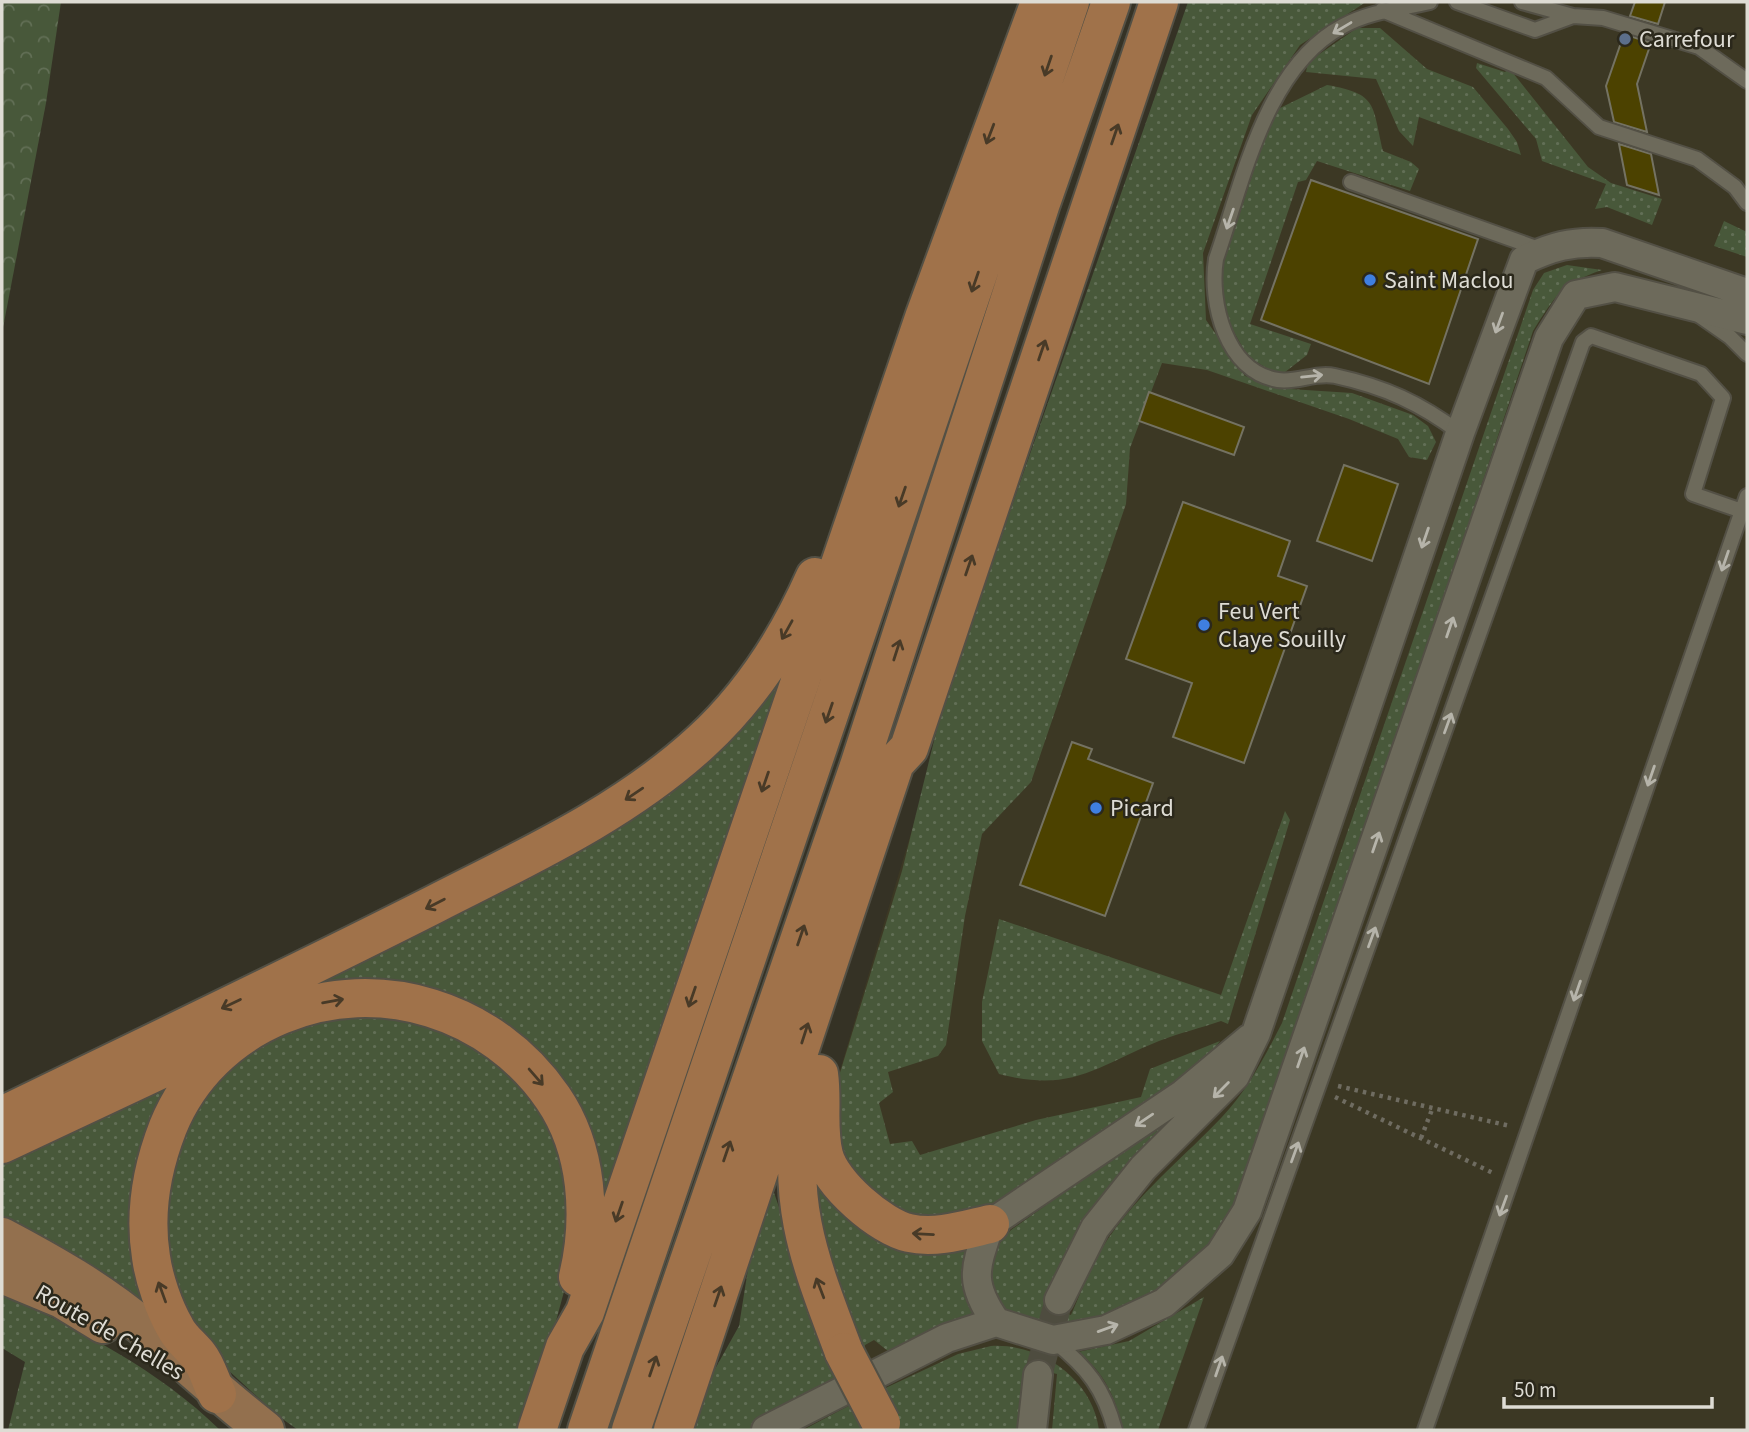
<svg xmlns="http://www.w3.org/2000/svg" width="1749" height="1432" font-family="'Source Sans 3',sans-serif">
<defs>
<pattern id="grass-dots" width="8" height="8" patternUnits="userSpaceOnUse" patternTransform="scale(1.75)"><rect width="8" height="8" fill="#48583a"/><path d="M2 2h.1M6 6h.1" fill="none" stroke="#626f56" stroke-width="1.8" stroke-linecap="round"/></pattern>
<pattern id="forest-crowns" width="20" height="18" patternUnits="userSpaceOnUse" patternTransform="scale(1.75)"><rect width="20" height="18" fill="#48583a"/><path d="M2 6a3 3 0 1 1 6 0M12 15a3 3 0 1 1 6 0" fill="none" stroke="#626f56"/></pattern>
</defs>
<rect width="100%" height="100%" fill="#353225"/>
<path fill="#3c3824" d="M1198,2H1747V1430H697L828,1110L937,746Z"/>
<path fill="url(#grass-dots)" d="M1188,2H1366L1300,45L1252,115L1203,253L1206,320L1245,376L1290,389L1352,393L1413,415L1428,426L1436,442L1427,460L1409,457L1398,439L1349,419L1207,370L1162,363L1130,448L1126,504L1031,782L982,834L965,916L946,1045L938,1056L888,1072L893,1092L879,1103L890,1144L912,1141L920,1155L1036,1120L1141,1097L1150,1069L1220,1041L1199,1068L984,1215L906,1221L846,1166L831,1130L835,1089L902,871L944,700Z
M1357,28H1380L1427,69L1473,87L1508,129L1517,142L1521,155L1419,117L1413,146L1399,131L1376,79L1306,72L1308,62Z
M1477,63L1505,72L1509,68L1588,167L1611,183L1662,199L1652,225L1607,207L1595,209L1606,184L1542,161L1536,139L1476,68Z
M1327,85C1378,94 1372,104 1383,151L1411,162L1419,169L1410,191L1317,161L1306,180L1298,182L1250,324L1311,344L1307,355L1280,376L1248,357L1226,318L1221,271L1271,117L1280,108Z
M1724,221L1747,232V257L1714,246Z
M1567,265L1602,270C1561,284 1556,295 1533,331L1399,732L1229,1217C1205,1259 1136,1314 1087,1320C1062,1324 1030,1322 1005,1317C982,1279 979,1264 1011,1230L1188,1104C1129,1164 1069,1223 1045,1307L1071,1315C1084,1285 1095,1255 1115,1229C1146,1187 1186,1155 1222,1117C1248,1090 1265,1056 1282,1023L1533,290L1544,273Z
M789,670L602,1200L542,1061L297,986L338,967Z
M1285,811L1290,820L1228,1024L1221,1021C1201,1028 1179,1033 1159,1041C1095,1067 1072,1093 999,1074L982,1041V1002L999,919L1221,995Z
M410,1015L475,1042L519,1081L550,1128L573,1181L569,1273L552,1336L517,1430H298L277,1415L215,1358L181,1305L164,1252V1186L178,1137L228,1063L317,1016Z
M181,1076L147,1317L47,1239L2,1220V1160Z
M821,1182L972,1241C961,1269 959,1296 979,1321L893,1355L874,1340L865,1345V1351L856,1353L815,1248L817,1185Z
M772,1187L840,1382L751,1430H695L710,1378L739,1326L751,1250Z
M2,1294C79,1329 159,1370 220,1430H8L25,1362L2,1348Z
M1204,1297L1158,1430H1122C1118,1401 1103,1370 1078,1352L1129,1341Z
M991,1346C1040,1343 1093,1379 1099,1430H1052L1057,1374L1027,1367L1017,1430H895L877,1392L958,1354Z
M852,1404L866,1430H803Z"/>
<path fill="url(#forest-crowns)" d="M2,2H61L46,103L2,333Z"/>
<path fill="#4c4200" stroke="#747262" stroke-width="2" d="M1635,2H1665L1658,24L1630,16Z
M1624,34L1651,43L1637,84L1647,132L1614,122L1606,86Z
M1619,144L1651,154L1659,195L1627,185Z
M1311,180L1478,239L1429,384L1261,320Z
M1149,392L1244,427L1234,455L1139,421Z
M1344,465L1398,484L1372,561L1317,541Z
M1183,502L1290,541L1278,576L1307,586L1244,763L1173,737L1192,683L1126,659Z
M1072,742L1092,749L1088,759L1153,783L1105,916L1020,885Z"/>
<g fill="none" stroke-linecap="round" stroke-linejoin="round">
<path stroke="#4e4c3f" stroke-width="28" stroke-dasharray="28 14" stroke-linecap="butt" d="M1038,1375L1059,1300"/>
<defs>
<path id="service" d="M1430,2C1400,9 1371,11 1343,26C1265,67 1243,182 1216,259C1209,302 1226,372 1278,380C1297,383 1315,372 1335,376C1385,387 1420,403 1460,433
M1457,2L1535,30L1573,16
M1522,2L1573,16L1603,18L1699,47L1747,81
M1382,10L1546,78L1599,127L1697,159L1735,187L1747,203
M1351,182L1542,250
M1700,316L1730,337L1747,354
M1054,1341C1088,1368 1104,1389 1115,1430
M1196,1430L1583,342L1591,336L1701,374L1723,398L1693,494L1742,511
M1425,1430L1747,496"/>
<path id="minor" d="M1059,1300L1095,1228L1143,1168L1235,1076L1256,1033L1460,433L1524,260C1551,247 1572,241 1602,243L1747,293
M996,1322C968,1282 975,1268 990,1224L1183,1094L1249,1039
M766,1430L947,1338L996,1322L1053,1340L1106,1330L1164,1303L1220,1254L1247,1211L1549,338L1576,295L1615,287L1747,320
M1032,1430L1038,1375"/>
<path id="primary" d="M2,1237C51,1263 99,1290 142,1326C184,1360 222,1397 265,1430
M2,1274L62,1299L103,1324"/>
<path id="trunk" d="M819,1074C823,1102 817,1128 824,1155C831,1184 881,1227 909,1233C936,1239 964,1230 990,1224
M803,1100C785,1202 809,1259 844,1352
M2,1116C146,1046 291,977 435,904C527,857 624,813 701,742C750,697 788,638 815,577
M2,1144L202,1050L224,1046
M217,1394C211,1382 207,1366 199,1356C191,1346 180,1338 175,1327C164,1308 154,1279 151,1257C144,1213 152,1168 168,1127C189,1075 230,1036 281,1015C379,974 493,1010 553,1098C588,1149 592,1218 578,1277
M537,1430L565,1347L585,1312L925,315L1040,2
M587,1430L1070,2
M631,1430L860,763L1041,203L1111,2
M673,1430L895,763L909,748L1159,2"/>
</defs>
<use href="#service" stroke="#535045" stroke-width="18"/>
<use href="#minor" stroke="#535045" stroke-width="32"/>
<use href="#primary" stroke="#535045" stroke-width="42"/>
<use href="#trunk" stroke="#535045" stroke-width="42"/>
<path stroke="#6f6c61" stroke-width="4.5" stroke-dasharray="3.5 5" stroke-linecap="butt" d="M1338,1086L1510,1126
M1335,1097L1493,1173
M1421,1138L1433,1107"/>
<use href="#service" stroke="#6d6a5b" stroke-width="14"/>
<use href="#minor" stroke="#6d6a5b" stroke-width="28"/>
<use href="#primary" stroke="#93704e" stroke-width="38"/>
<use href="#trunk" stroke="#a0724a" stroke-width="38"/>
<defs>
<path id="trunk-bridge" d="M844,1352L881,1423"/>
</defs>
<use href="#trunk-bridge" stroke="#535045" stroke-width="42" stroke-linecap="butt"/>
<use href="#trunk-bridge" stroke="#a0724a" stroke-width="38"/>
</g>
<defs><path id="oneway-shaft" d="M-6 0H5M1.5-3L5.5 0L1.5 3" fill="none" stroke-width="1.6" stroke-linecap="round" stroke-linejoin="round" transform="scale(1.75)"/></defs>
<g stroke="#b6b4aa">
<use href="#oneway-shaft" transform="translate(1342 28) rotate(149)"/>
<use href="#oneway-shaft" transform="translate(1230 219) rotate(109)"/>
<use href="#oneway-shaft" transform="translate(1499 323) rotate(110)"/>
<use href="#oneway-shaft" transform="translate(1312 376) rotate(-6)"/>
<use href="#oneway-shaft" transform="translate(1425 538) rotate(109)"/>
<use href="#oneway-shaft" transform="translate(1725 561) rotate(109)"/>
<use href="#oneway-shaft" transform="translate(1450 627) rotate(-71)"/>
<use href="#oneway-shaft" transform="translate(1448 723) rotate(-70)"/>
<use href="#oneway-shaft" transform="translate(1651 776) rotate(109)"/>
<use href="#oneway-shaft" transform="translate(1376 842) rotate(-71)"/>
<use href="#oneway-shaft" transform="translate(1372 937) rotate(-70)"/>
<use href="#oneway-shaft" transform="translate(1577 991) rotate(109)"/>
<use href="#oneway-shaft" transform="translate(1301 1057) rotate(-71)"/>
<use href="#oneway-shaft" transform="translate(1221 1090) rotate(135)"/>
<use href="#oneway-shaft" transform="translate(1144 1120) rotate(146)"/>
<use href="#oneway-shaft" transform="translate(1295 1152) rotate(-70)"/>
<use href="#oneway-shaft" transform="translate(1503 1206) rotate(110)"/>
<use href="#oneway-shaft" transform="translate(1108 1328) rotate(-20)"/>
<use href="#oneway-shaft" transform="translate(1219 1366) rotate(-71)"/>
</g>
<g stroke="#483a27">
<use href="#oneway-shaft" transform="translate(1048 66) rotate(109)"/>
<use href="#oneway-shaft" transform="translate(990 134) rotate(111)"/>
<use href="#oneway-shaft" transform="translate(1115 134) rotate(-71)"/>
<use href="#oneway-shaft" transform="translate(975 282) rotate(109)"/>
<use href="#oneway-shaft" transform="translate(1042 350) rotate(-71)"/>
<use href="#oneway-shaft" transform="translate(902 497) rotate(109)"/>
<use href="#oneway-shaft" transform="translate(969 565) rotate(-71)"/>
<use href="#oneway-shaft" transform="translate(787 630) rotate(119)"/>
<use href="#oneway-shaft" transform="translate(897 650) rotate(-72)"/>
<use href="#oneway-shaft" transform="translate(829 713) rotate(109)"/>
<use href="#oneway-shaft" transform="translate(765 782) rotate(109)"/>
<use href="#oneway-shaft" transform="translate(634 794) rotate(146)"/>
<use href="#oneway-shaft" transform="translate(435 904) rotate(153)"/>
<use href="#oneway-shaft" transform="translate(801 935) rotate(-71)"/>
<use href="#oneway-shaft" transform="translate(692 997) rotate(109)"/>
<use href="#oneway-shaft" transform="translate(333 1001) rotate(-10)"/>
<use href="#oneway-shaft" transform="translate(231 1004) rotate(154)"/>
<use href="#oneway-shaft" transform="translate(805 1033) rotate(-72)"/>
<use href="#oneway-shaft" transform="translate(536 1077) rotate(49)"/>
<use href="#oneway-shaft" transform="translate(727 1151) rotate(-71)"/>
<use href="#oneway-shaft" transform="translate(619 1212) rotate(109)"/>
<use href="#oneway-shaft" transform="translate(923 1234) rotate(-177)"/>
<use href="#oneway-shaft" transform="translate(820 1288) rotate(-111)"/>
<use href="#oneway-shaft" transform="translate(162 1292) rotate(-110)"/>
<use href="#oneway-shaft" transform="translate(718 1296) rotate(-71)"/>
<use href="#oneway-shaft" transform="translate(653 1366) rotate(-71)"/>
</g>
<circle fill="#5c6f8a" stroke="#2b281b" stroke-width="2.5" cx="1625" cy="39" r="7"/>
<g fill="#3f7fe0" stroke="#2b281b" stroke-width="2.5">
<circle cx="1370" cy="280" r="7"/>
<circle cx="1204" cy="625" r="7"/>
<circle cx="1096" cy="808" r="7"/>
</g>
<g text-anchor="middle" stroke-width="5" stroke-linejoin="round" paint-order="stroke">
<g font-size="24" fill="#dedcd4" stroke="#2b281b" text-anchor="start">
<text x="1639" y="47">Carrefour</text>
<text x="1384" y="288">Saint Maclou</text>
<text x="1218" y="619">Feu Vert<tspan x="1218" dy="28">Claye Souilly</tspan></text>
<text x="1110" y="816">Picard</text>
</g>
<g font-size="24" fill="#dedcd4" stroke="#2b281b">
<text transform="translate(110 1332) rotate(30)" y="8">Route de Chelles</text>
</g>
</g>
<rect width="1749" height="1432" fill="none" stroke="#dedcd4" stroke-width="7"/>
<path d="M1504 1397v10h208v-10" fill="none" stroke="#dedcd4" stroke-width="3.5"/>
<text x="1514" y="1397" font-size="21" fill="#dedcd4" stroke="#2b281b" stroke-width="5" paint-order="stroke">50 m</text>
</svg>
